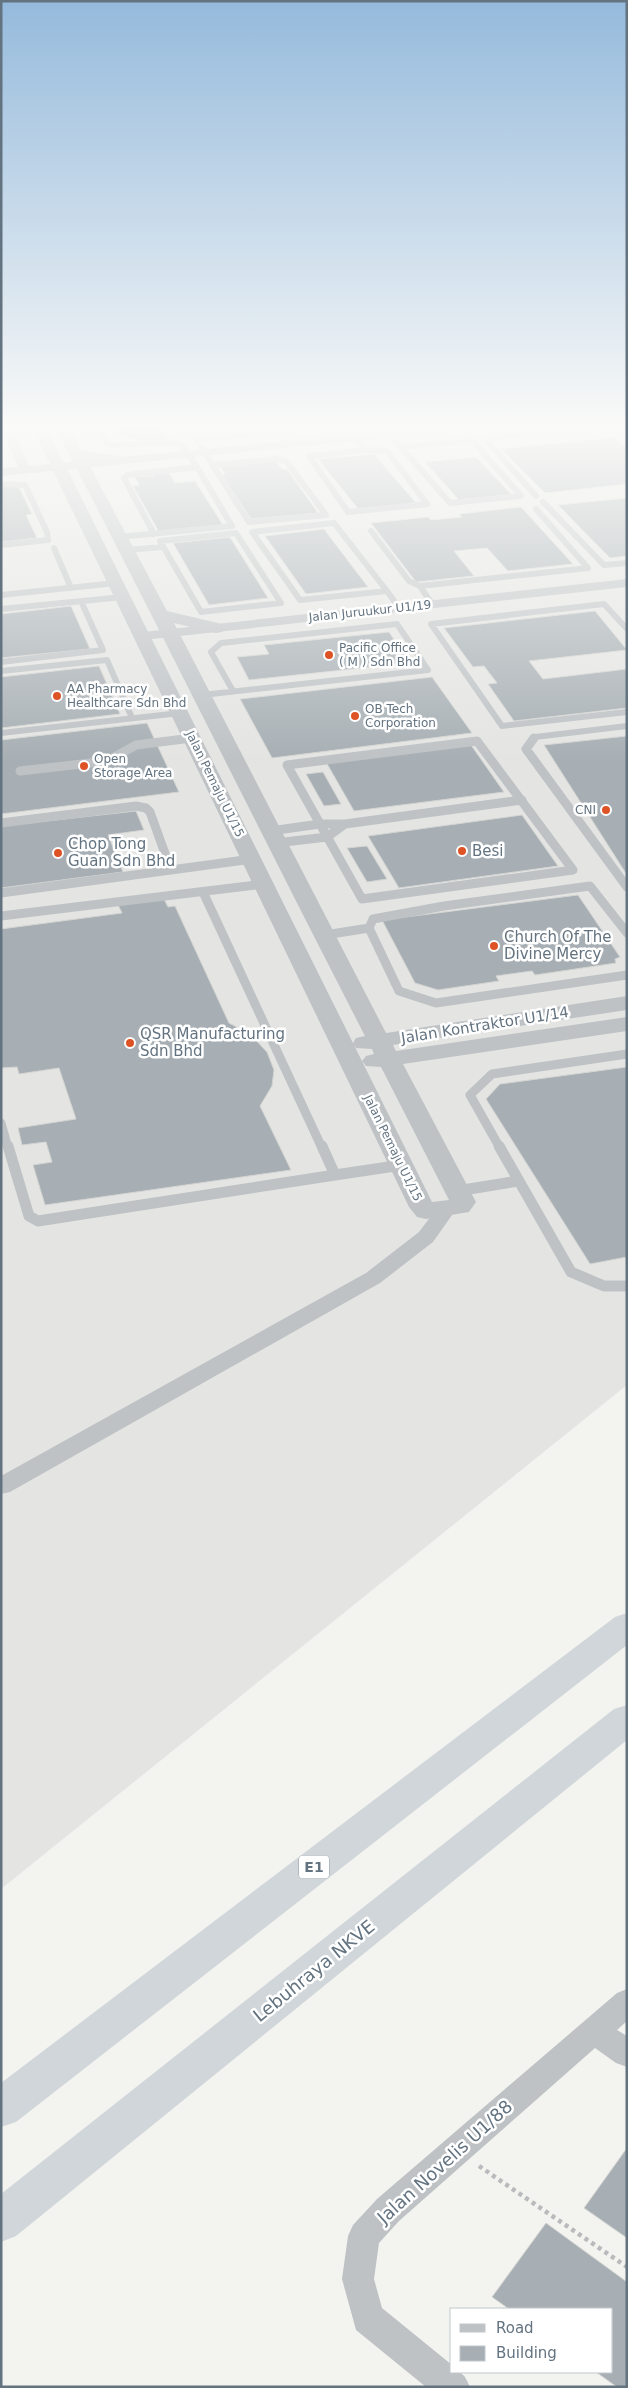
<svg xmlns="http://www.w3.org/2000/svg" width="628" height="2388" font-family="'DejaVu Sans',sans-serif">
<rect width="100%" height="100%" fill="#f3f4ef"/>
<path fill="#e4e5e3" d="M1,427H627V1385L1,1889Z"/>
<path fill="#a7afb4" stroke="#d4d5d2" d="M115,427H162L168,438L139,441L133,438L119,436Z
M614,437L627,448V484L545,493L501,449Z
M374,454L417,504L359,510L318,459Z
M476,457L512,495L459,500L425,462Z
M276,461L282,469H287L318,513L251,519L222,475L225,474L220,466Z
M155,473H169L175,483L195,481L223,525L159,532L133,486L139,485L135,477L153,476Z
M18,485L32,514L26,515L37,538L1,542V487Z
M627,498V556L610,558L558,505Z
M521,507L573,564L508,571L487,548L454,551L474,576L416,582L371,523L428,517L431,520L462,517L459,514Z
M324,529L368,587L306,594L265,536Z
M230,537L268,598L209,605L173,543Z
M71,606L90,649L1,658V614Z
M595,611L627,650L529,661L543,679L627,669V708L514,721L488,684L497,683L484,666L473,667L444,628Z
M389,632L410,663L249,680L237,657L269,654L264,645Z
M99,666L120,714L1,728V677Z
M432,677L472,733L272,758L240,699Z
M147,723L179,792L1,814V740Z
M627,736V875L544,745Z
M471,745L504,792L354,811L326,762Z
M323,772L341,804L324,806L306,774Z
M136,811L144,830L108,835L123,872L1,888V826Z
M522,815L558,866L399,888L368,836Z
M367,846L387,879L367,882L347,848Z
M578,895L620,957L615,959L616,963L535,975L532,971L496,976L499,981L438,990L415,983L382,920Z
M164,899L168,907L175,906L229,1023L250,1034L267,1052L274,1070L272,1086L260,1106L291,1170L45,1205L33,1165L52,1162L46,1142L22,1145L18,1128L76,1119L59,1068L19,1074L17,1067L1,1068V929L122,913L118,905Z
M627,1067V1257L590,1264L486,1099L500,1084Z
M627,2148V2238L584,2208Z
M546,2223L627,2282V2387H617L596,2372H612V2309H509L492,2297Z"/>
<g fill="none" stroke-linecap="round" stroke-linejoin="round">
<path stroke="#b8babc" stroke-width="4.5" stroke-dasharray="4 4" stroke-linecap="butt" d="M479,2166L627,2267"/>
<path stroke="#bec2c5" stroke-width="6" d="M98,427L107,443L114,445L170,442L181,444L197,467L128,475L124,478L154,534
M188,427L249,522L326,515L286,461L278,459L213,465
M487,427L496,437L596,427
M390,435L401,447
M496,437L487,441L536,496
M355,438L365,450L387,451L427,504
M196,439L275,432
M472,440L521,496L450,503L401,447Z
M365,450L309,456L348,512L427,504
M1,484L25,485L47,532L48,540L1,545
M543,502L604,565L627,563
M334,523L387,591L300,600L252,532Z
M371,531L409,581L420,586L432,604
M236,533L281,603L201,612L160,541Z
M119,537L232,526L197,467
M54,548L71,588
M126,550L163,547
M420,586L588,568L536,509
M387,591L399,608
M1,595L116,583
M1,609L123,597
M627,629L604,604L431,624L502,726L627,712
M1,662L103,650L81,601
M1,671L107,660L132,718
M202,695L428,670L397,624L221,643L211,652L233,691
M1,733L180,713
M183,739L192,738
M533,739L535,737L627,726"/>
<path stroke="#bec2c5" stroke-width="9" d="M534,738L526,749L627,887
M477,741L573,870L362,899L287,765Z
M20,771L99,762L113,758L136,745L192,738
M1,823L136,806L146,808L150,812L171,870
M270,831L320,824H345L522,800
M276,843L327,837L345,824
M203,892L322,1148
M1,893L252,859
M1,916L265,884
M369,928L373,919L444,906L590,886L627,933
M325,935L369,928L399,991L436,1003L627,975
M1,1123L8,1148
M500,1148L470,1095L492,1074L627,1054"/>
<path stroke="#bec2c5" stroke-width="11" d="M8,1146L29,1216L38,1221L335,1175L322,1146
M499,1146L571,1272L604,1286H627
M335,1175L402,1165
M457,1191L518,1181"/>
<path fill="#bec2c5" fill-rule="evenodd" d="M1,427H12L29,466L425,427H470L465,430L1,476V468L18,467Z
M627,579V587L143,640L136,636L143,632Z
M447,1202L454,1204L457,1208L433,1242L380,1283L10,1492L1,1494V1476L366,1273L419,1232L440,1204Z
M627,1989V2021L617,2030L627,2036V2067L616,2063L595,2048L399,2221L379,2243L374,2279L382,2308L452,2365V2372C464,2372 465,2376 470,2387H426L356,2330L342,2279L348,2236L353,2225L377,2199L617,1993Z"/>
<path fill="#bec2c5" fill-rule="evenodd" d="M32,427H46L353,1043L356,1038L365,1036C261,834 160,629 55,427H69L81,450L126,457L128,460L121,464L86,459L167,611L222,624L224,628L222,632L216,633L174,623L386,1033L627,996V1010L393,1045L396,1051L627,1017V1031L403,1064L476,1202L469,1212L426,1219L417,1217L409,1207ZM354,1045L356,1048L372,1049L374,1054L366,1056L362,1061L366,1066L381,1067L449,1200L432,1202Z"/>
<path fill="#d1d6da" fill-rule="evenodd" d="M627,1613V1645L16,2122L1,2127V2083L615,1617Z
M627,1705V1740L16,2236L1,2242V2194L614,1709Z"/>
</g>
<linearGradient id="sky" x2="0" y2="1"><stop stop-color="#95badc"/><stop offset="0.56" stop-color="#fafaf8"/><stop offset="1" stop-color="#fafaf8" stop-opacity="0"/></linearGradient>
<rect width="628" height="762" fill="url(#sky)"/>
<g fill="#dd5326" stroke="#fff" stroke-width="2">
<circle cx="329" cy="655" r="5"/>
<circle cx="57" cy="696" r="5"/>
<circle cx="355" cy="716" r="5"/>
<circle cx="84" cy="766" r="5"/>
<circle cx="606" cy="810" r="5"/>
<circle cx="462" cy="851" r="5"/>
<circle cx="58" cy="853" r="5"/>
<circle cx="494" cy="946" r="5"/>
<circle cx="130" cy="1043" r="5"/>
</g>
<g text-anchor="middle" stroke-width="5" stroke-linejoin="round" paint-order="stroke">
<g font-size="12" fill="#637380" stroke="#fff">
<text transform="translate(370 611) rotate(-6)" y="4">Jalan Juruukur U1/19</text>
<text transform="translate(215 784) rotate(64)" y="4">Jalan Pemaju U1/15</text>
<text transform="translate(393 1148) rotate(64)" y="4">Jalan Pemaju U1/15</text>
</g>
<g font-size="12" fill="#637380" stroke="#fff" text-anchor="start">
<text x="339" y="652">Pacific Office<tspan x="339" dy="14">( M ) Sdn Bhd</tspan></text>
<text x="67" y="693">AA Pharmacy<tspan x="67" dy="14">Healthcare Sdn Bhd</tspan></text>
<text x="365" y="713">OB Tech<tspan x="365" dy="14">Corporation</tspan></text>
<text x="94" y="763">Open<tspan x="94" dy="14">Storage Area</tspan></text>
<text x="596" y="814" text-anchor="end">CNI</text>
</g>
<rect fill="#fff" stroke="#929da6" stroke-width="1" x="299" y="1855.5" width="30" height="23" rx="4"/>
<g font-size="14" font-weight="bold" fill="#637380">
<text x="314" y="1872">E1</text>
</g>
<g font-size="15" fill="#637380" stroke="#fff" text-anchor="start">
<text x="68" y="849">Chop Tong<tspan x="68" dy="17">Guan Sdn Bhd</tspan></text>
<text x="472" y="856">Besi</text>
<text x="504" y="942">Church Of The<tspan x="504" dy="17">Divine Mercy</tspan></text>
<text x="140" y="1039">QSR Manufacturing<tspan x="140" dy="17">Sdn Bhd</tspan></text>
</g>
<g font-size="15" fill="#637380" stroke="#fff">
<text transform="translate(485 1025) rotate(-9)" y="5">Jalan Kontraktor U1/14</text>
</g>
<g font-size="18" fill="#637380" stroke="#fff">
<text transform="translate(314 1971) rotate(-39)" y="6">Lebuhraya NKVE</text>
<text transform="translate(445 2162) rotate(-42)" y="6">Jalan Novelis U1/88</text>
</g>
</g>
<rect width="628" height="2388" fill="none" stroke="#637380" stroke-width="5"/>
<rect x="450" y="2308" width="162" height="65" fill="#ffffff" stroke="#c1c7cc"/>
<rect x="460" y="2324" width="25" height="8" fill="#bec2c5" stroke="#c1c7cc"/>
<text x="496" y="2333" font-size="15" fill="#637380">Road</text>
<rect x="460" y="2346" width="25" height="15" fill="#a7afb4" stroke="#c1c7cc"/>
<text x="496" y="2358" font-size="15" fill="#637380">Building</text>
</svg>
